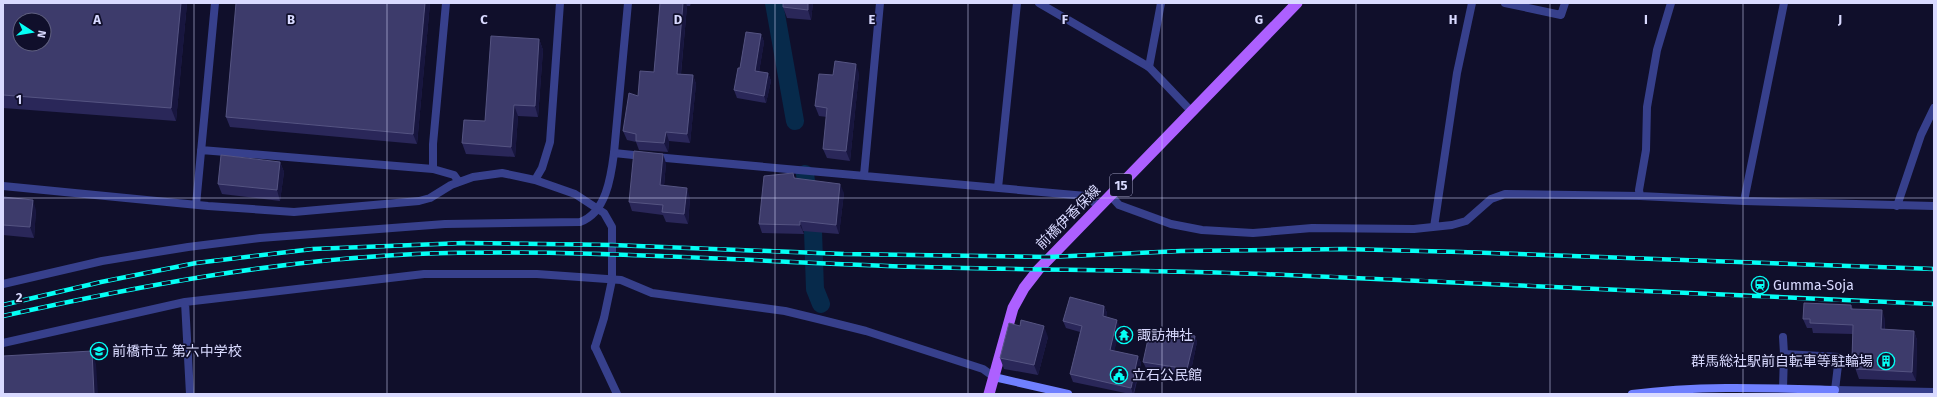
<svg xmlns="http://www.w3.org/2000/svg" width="1937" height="397" font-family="'Fira Sans','Noto Sans JP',sans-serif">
<rect width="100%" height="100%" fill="#100f2b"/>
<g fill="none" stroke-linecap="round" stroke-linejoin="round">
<path stroke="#072a4b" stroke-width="18" d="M774,3L795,121
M805,174L813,231L815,289L821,304"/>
<path stroke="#37408c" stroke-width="8" d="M1505,3L1561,15L1565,3
M201,150L433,169L454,175L459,182
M433,169V144L446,3
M535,180L542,168L550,142L560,3
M3,186L208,206L294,212L419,201L430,198L451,185L473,177L502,173L535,180L575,194L604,213L612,227V280L604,318L595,347
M1111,196L1119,205L1171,224L1202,230L1253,233L1312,228L1414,229L1452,225L1466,221L1491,199L1505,194L1640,196L1744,201L1934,206
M1640,196L1639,190L1646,150L1647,107L1657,50L1671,3
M1744,201L1784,3
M196,205L215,3
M1897,206L1921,135L1934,108
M1434,227L1457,73L1472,3
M1783,337L1784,354"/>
<path stroke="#37408c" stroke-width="8" d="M1149,67L1161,3
M655,157L1086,196L1100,207
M864,175L880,3
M998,188L1017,3
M3,284L102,261L188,247L260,238L445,224L580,222C606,213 611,177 614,153L643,156
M185,302L190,394
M3,343L185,302L211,299L424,274H537L621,280L652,293L785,311L818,319L866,331L983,369L994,377
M595,347L617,394
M1835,394V390L1934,392"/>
<path stroke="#37408c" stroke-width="8" d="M1039,3L1149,67L1192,112
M614,153L628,3
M1783,388L1784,354L1839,357L1835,390"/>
<path stroke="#7080ff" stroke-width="8" d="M994,377L1068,394
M1632,394C1699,385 1768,388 1835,390"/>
<path stroke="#ad60ff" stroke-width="11" d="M989,394L1013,308L1024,288L1038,270L1297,3"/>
<defs>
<path id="rail" d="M3,305L101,282L196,263L313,249L464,243L612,245L844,254L1049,257L1181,251L1345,249L1461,252L1934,269
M3,316C139,286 276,260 416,254C585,248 754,262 922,267C1036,270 1149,270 1263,274C1487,282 1710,296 1934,304"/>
</defs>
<use href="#rail" stroke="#05fff5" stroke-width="4.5"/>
<use href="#rail" stroke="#100f2b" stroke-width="3" stroke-dasharray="9" stroke-linecap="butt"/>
</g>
<path fill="#2a2759" d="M3,3H187L176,121L3,108Z
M430,3L417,144L230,127L226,117Z
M660,3H691L690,6H687L681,74L693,75L696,84L690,143L669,141L668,152L639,150L636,142L627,140L623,131L638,96L654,72Z
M813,3L811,20L787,18L783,7Z
M761,34L764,42L759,72L768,73L771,81L766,103L737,98L734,90L740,68Z
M539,39L543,50L538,117L518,116L515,157L466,154L462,143L485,121Z
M859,73L850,161L827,158L823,149L827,117L819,116L815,106L833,75Z
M280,162L284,172L280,201L222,194L218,184Z
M666,163L664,186L690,198L688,224L666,222L663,215L632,211L629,202Z
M793,173L795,178L844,193L839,234L803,231L804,234L762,233L759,224Z
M3,197L36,210L34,238L3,235Z
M1851,305L1853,309L1885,319V329L1914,331L1917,340L1916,381L1859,379L1852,359L1853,334L1813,333L1812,328H1807L1803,319Z
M1104,306L1107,313L1106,317L1120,327L1114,351L1138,356L1141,363L1134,394H1130L1073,382L1070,374L1080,332L1066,328L1063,321Z
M1195,336L1197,342L1190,375L1146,368L1143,362Z
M1048,337L1038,375L1004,369L1000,358Z"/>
<path fill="#18163f" d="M181,3H187L176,121L171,108Z
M425,3H430L417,144L413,134Z
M683,3H686L687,6L680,83L677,74Z
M808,3H813L811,20L808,10Z
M761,34L764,42L758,78L755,71Z
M539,39L543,50L538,117L535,106Z
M856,64L859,73L850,161L846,151Z
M768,73L771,81L766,103L764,96Z
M693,75L696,84L690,143L687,134Z
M514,105L518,116L515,157L511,147Z
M666,132L669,141L668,152L664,143Z
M663,154L666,163L663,195L660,185Z
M280,162L284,172L280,201L277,190Z
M840,184L844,193L839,234L836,225Z
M687,188L690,198L688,224L684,214Z
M33,200L36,210L34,238L30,227Z
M800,221L803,231L804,234L800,225Z
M1104,306L1107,313L1106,323L1103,316Z
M1882,310L1885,319L1884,339L1881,329Z
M1117,320L1120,327L1113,357L1110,350Z
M1044,326L1048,337L1038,375L1034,365Z
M1914,331L1917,340L1916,381L1912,372Z
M1195,336L1197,342L1190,375L1187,369Z
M92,351L96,364L98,394H94Z
M1138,356L1141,363L1133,394L1131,388Z"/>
<path fill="#3d3b6b" stroke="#555482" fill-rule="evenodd" d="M3,3H181L171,108L3,95ZM20,20H44V44H20Z
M236,3H425L413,134L226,117Z
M660,3H683L677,74L693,75L687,134L666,132L664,143L636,141V134L623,131L629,93L638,96L640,71L654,72Z
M783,3H808V10L783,7Z
M746,32L761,34L755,71L768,73L764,96L734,90L738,68H740Z
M491,36L539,39L535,106L514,105L511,147L462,143L464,120L485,121Z
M835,61L856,64L846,151L823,149L827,108L815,106L819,74L833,75Z
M634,151L663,154L660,185L687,188L684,214L662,212L663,205L629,202Z
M221,155L280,162L277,190L218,184Z
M793,173L794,178L840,184L836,225L800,221V225L759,224L764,176Z
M3,197L33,200L30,227L3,225Z
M1070,297L1104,306L1103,316L1117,320L1110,350L1138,356L1131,388L1070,374L1082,326L1063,321Z
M1804,303L1851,305V309L1882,310L1881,329L1914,331L1912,372L1856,369V359H1852L1853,325L1810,323V319H1803Z
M1021,320L1044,326L1034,365L1000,358L1009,323L1020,326Z
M1152,331L1180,336V333L1195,336L1187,369L1143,362L1148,339H1150Z
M92,351L94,394H3V356Z"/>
<path fill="none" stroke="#d9daff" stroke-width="1" stroke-opacity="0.55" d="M194,3V394M387,3V394M581,3V394M775,3V394M968,3V394M1162,3V394M1356,3V394M1550,3V394M1743,3V394M3,198H1934"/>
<defs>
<symbol id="station-ring" viewBox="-11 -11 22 22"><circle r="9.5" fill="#100f2b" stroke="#05fff5" stroke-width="1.5"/><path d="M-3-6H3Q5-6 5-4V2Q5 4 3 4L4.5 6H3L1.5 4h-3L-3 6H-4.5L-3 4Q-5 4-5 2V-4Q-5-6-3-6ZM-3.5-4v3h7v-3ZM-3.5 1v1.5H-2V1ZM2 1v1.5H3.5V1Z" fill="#05fff5"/></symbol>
<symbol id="temple-ring" viewBox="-11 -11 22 22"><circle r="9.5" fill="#100f2b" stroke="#05fff5" stroke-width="1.5"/><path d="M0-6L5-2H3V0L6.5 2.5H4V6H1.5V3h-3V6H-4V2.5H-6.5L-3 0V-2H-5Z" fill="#05fff5"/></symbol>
<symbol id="school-ring" viewBox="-11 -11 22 22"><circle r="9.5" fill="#100f2b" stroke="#05fff5" stroke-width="1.5"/><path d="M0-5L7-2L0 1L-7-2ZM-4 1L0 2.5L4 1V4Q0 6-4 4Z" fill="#05fff5"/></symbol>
<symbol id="building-ring" viewBox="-11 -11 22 22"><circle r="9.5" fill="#100f2b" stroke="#05fff5" stroke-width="1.5"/><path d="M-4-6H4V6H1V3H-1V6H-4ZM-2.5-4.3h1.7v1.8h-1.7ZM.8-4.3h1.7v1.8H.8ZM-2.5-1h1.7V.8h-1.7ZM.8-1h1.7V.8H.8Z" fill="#05fff5"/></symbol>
<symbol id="civic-ring" viewBox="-11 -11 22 22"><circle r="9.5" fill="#100f2b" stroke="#05fff5" stroke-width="1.5"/><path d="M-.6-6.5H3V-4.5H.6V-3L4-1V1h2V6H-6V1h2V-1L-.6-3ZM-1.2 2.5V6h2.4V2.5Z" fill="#05fff5"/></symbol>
</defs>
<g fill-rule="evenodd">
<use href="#station-ring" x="1750" y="275" width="20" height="20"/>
<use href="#temple-ring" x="1114" y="325" width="20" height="20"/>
<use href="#school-ring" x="89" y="341" width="20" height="20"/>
<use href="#building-ring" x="1876" y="351" width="20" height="20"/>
<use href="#civic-ring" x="1109" y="365" width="20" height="20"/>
</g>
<g text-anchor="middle" stroke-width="3.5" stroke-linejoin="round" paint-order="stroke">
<rect fill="#100f2b" stroke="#9d9dbf" stroke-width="1" x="1110" y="174" width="22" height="22" rx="3"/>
<g font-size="13" font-weight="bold" fill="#d9daff">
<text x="1121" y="190">15</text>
</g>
<g font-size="14" fill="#d9daff" stroke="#100f2b">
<text transform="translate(1068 217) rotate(-45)" y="5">前橋伊香保線</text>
</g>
<g font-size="14" fill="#d9daff" stroke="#100f2b" text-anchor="start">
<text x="1773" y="290">Gumma-Soja</text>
<text x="1137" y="340">諏訪神社</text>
<text x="112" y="356">前橋市立 第六中学校</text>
<text x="1873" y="366" text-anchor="end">群馬総社駅前自転車等駐輪場</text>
<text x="1132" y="380">立石公民館</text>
</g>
</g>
<g font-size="13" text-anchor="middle" font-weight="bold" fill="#d9daff" stroke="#100f2b" stroke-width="3.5" stroke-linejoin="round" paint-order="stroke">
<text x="97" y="24">A</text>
<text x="291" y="24">B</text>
<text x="484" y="24">C</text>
<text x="678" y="24">D</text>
<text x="872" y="24">E</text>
<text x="1065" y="24">F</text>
<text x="1259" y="24">G</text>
<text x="1453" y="24">H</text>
<text x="1646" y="24">I</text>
<text x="1840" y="24">J</text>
<text x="19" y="104">1</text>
<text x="19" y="302">2</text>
</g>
<rect width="1937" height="397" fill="none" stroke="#d9daff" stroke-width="8"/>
<g transform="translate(32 32) rotate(102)"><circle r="19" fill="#100f2b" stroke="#606080"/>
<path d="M0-3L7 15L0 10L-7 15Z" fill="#05fff5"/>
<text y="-6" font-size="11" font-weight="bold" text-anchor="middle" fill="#d9daff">N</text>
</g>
</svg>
